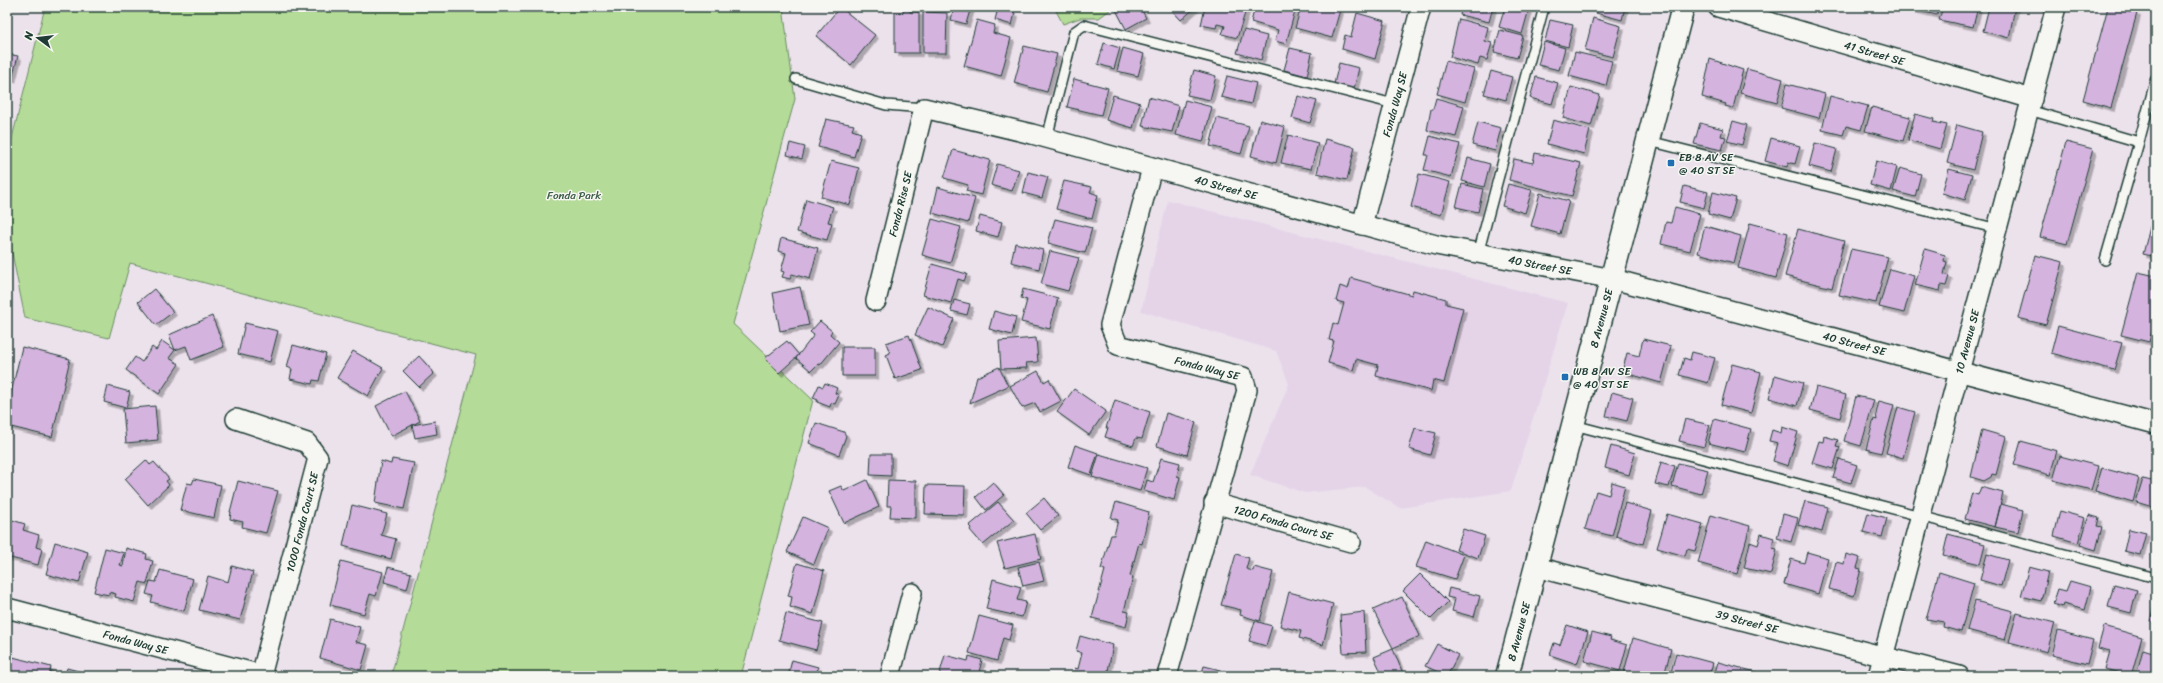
<svg xmlns="http://www.w3.org/2000/svg" width="2163" height="683" font-family="Sriracha,sans-serif">
<defs>
<filter id="shadow"><feDropShadow dx="3.5" dy="3.5" stdDeviation="0" flood-color="#0004"/></filter>
</defs>
<rect width="100%" height="100%" fill="#ece2ec"/>
<filter id="ink" filterUnits="userSpaceOnUse"><feTurbulence type="fractalNoise" baseFrequency=".025" numOctaves="2"/><feDisplacementMap in="SourceGraphic" scale="8" xChannelSelector="R" yChannelSelector="G"/><feConvolveMatrix kernelMatrix="1 2 1 2 8 2 1 2 1" color-interpolation-filters="sRGB"/></filter>
<g filter="url(#ink)">
<path fill="#e5d4e8" d="M1168,200L1568,303L1511,491L1400,508L1365,487L1305,493L1250,475L1289,384L1276,351L1141,311Z"/>
<path fill="#b4db97" stroke="#6a8c66" d="M45,7H783L795,99L733,324L813,400L741,676H391L476,355L130,263L109,338L25,318L7,228V158Z
M1054,7H1114L1099,18H1080L1063,24Z"/>
<path fill="#d4b3df" stroke="#1f3d34" filter="url(#shadow)" d="M840,7L875,35L851,65L816,36Z
M954,7H971L966,24L951,20Z
M1121,7H1140L1146,18L1126,29L1116,10Z
M1169,7H1196L1181,20Z
M1205,7H1247L1237,38L1222,34L1225,26L1217,24L1216,28L1201,25Z
M1255,7H1296L1286,44L1275,41L1278,30L1251,22Z
M1301,7H1327L1340,10L1332,38L1295,28Z
M1462,7H1493L1489,22L1460,15Z
M1505,7L1529,9L1522,34L1499,27Z
M1598,7H1625L1622,20L1596,13Z
M1902,7H1939L1937,15Z
M1943,7H1978L1973,27L1939,20Z
M1989,7H2015L2009,38L1983,31Z
M2108,7H2116L2137,13L2111,108L2083,100Z
M903,8H910V12H919V53H895V12H903Z
M998,8L1015,13L1012,25L995,20Z
M923,12L947,13L946,53H923Z
M1357,13L1385,21L1375,59L1342,49L1345,35L1351,37Z
M1593,18L1621,26L1613,57L1585,50Z
M1459,19L1488,27L1485,41L1492,43L1487,60L1480,58L1478,65L1450,57Z
M977,20L995,25L993,33L1011,38L1001,76L964,66Z
M1550,20L1573,25L1568,47L1545,41Z
M1244,30L1267,36L1261,60L1237,53Z
M1500,30L1523,36L1517,58L1494,52Z
M1544,42L1565,48L1559,70L1538,65Z
M1104,43L1120,48L1114,69L1098,64Z
M1024,46L1057,54L1047,92L1014,83Z
M1123,48L1144,54L1138,76L1117,71Z
M1290,48L1312,53L1307,76L1284,70Z
M1575,52L1612,61L1606,86L1569,76Z
M7,54L18,56L12,79L7,77Z
M1710,59L1743,70L1733,108L1725,106L1726,104L1702,97Z
M1446,61L1474,69L1465,102L1437,94Z
M1339,63L1359,68L1354,89L1334,84Z
M1747,69L1783,79L1777,103L1740,93Z
M1194,70L1216,76L1210,100L1187,95Z
M1491,71L1512,77L1506,100L1484,94Z
M1227,76L1256,83L1251,104L1221,97Z
M1536,77L1558,83L1552,104L1530,98Z
M1074,79L1108,88L1101,115L1067,107Z
M1787,84L1825,94L1819,118L1781,108Z
M1571,87L1600,95L1591,126L1563,118Z
M1113,95L1140,103L1133,128L1106,120Z
M1298,96L1317,101L1310,123L1292,118Z
M1830,96L1868,106L1861,130L1846,126L1843,135L1822,130Z
M1149,97L1179,106L1172,132L1142,126Z
M1436,98L1464,106L1456,137L1427,130L1431,109H1433Z
M1185,100L1212,107L1203,142L1176,135Z
M1872,107L1910,117L1903,141L1865,131Z
M1915,114L1934,119L1933,122L1947,125L1940,149L1908,140Z
M1217,118L1249,126L1241,154L1210,146Z
M826,119L854,125L852,130L861,133L854,157L818,147Z
M1260,120L1285,127L1276,163L1251,156Z
M1553,120L1590,130L1584,154L1547,144Z
M1733,121L1747,125L1742,145L1727,141Z
M1478,122L1501,128L1495,151L1472,145Z
M1700,123L1723,129L1721,136L1726,137L1722,150L1694,144Z
M1957,125L1982,132L1973,170L1947,163Z
M1288,135L1318,143L1311,169L1281,163Z
M1430,136L1460,144L1451,177L1424,170L1428,155H1425Z
M1771,138L1800,146L1795,164L1788,162L1787,167L1765,161Z
M1325,139L1355,147L1347,180L1317,173Z
M2066,142L2093,149L2067,244L2040,237Z
M790,143L805,147L802,159L787,155Z
M1815,143L1837,149L1831,172L1809,166Z
M953,150L990,160L981,195L966,191L968,185L944,178Z
M1535,153L1581,163L1572,196L1509,180L1514,159L1533,163Z
M1468,158L1490,164L1484,187L1462,181Z
M831,161L859,168L850,205L821,197Z
M1876,161L1897,167L1891,191L1870,185Z
M997,164L1019,170L1012,191L991,185Z
M1900,168L1921,174L1915,197L1893,191Z
M1949,169L1972,175L1965,200L1942,193Z
M1028,172L1048,177L1042,198L1023,193Z
M1419,174L1450,182L1441,215L1411,207Z
M1064,181L1092,187L1090,192L1098,195L1092,219L1056,209Z
M1462,184L1483,189L1478,212L1456,207Z
M1508,184L1532,190L1525,213L1502,206Z
M1684,186L1708,192L1704,208L1680,202Z
M938,187L975,198L968,223L932,213Z
M1713,192L1736,198L1730,220L1708,214Z
M1540,193L1569,201L1560,234L1531,226Z
M806,199L833,207L828,222L832,223L827,240L797,232Z
M2156,204V257L2143,254Z
M1675,207L1700,214L1690,251L1661,244L1666,222L1671,223Z
M980,216L1002,222L998,237L976,231Z
M932,219L961,227L950,263L922,255Z
M1055,219L1092,228L1085,253L1048,243Z
M1750,223L1788,233L1776,278L1738,268Z
M1705,226L1741,236L1734,263L1698,253Z
M1798,229L1844,241L1832,288L1785,276Z
M781,238L818,248L810,279L792,274L790,279L782,277L784,272L781,271L786,253L778,251Z
M1015,243L1043,250L1039,269L1011,262Z
M1851,249L1888,257L1876,303L1839,295Z
M1925,249L1945,255L1944,261L1947,262L1944,274L1949,276L1946,286L1941,285L1940,291L1915,285Z
M1050,251L1079,258L1068,291L1041,284Z
M2035,255L2063,262L2046,325L2018,318Z
M932,264L967,274L964,281L958,279L951,303L923,295Z
M1890,269L1914,276L1904,313L1879,307Z
M2138,272L2156,276V317L2149,342L2121,335Z
M1351,278L1412,295L1413,290L1446,299V304L1463,308L1444,383L1433,380L1431,391L1376,376L1378,365L1356,359L1353,370L1328,363L1334,341L1329,340L1333,323L1338,325L1344,303L1336,301L1340,286L1348,289Z
M800,287L809,325L780,331L773,293Z
M154,289L173,312L156,325L138,302Z
M1023,289L1058,298L1050,329L1021,322L1027,300L1021,298Z
M954,300L970,304L967,315L951,311Z
M928,307L954,319L942,347L915,335Z
M994,311L1016,317L1012,335L989,329Z
M212,316L224,347L191,360L186,346L175,350L169,335Z
M820,321L832,331L830,334L839,342L820,365L818,364L811,371L796,358L814,335L810,332Z
M245,323L278,331L270,362L238,354Z
M2058,326L2122,343L2114,370L2051,353Z
M909,335L922,370L895,379L886,355L890,353L886,343Z
M1036,338L1038,362L1026,363L1027,368L1001,369L999,341Z
M1643,339L1671,346L1661,383L1622,372L1627,353L1639,356Z
M162,341L175,350L169,358L179,364L159,394L126,370L135,357L142,362L152,347L156,350Z
M787,341L799,355L779,373L765,358Z
M293,345L326,354L319,381L313,380L312,384L290,379L292,369L287,367Z
M22,347L70,359L52,437L7,426V410Z
M842,347H875V376H842Z
M353,351L383,368L368,396L337,378Z
M1692,352L1715,358L1708,383L1679,375L1684,358L1690,360Z
M419,356L434,373L419,387L403,371Z
M1732,364L1761,372L1751,413L1721,405Z
M999,367L1008,386L970,403L977,377Z
M1038,371L1044,382L1049,379L1061,401L1040,412L1035,403L1022,408L1010,386Z
M1775,375L1803,383L1797,406L1769,398Z
M825,383L837,388L835,393L839,395L835,404L831,403L830,407L817,402L818,400L813,398L819,385L823,387Z
M108,386L130,392L126,408L104,402Z
M1816,387L1846,395L1840,418L1810,410Z
M1074,389L1106,411L1089,435L1057,412Z
M405,391L420,421L391,436L376,406Z
M1612,392L1633,398L1627,421L1606,416Z
M1856,396L1874,400L1861,446L1844,441Z
M1115,400L1150,412L1142,439L1136,438L1133,446L1105,437L1108,428H1106Z
M1879,401L1894,405L1881,453L1866,449L1874,419L1877,420L1876,414Z
M155,406L158,440L126,443L123,409Z
M1898,407L1915,412L1903,458L1886,453Z
M1166,413L1196,422L1187,455L1157,446Z
M1685,419L1710,425L1704,447L1679,441Z
M1714,419L1751,429L1745,452L1708,443Z
M435,421L437,434L415,438L412,425Z
M816,423L844,432L846,436L839,455L809,443Z
M1782,427L1798,432L1788,466L1773,461L1778,443L1769,441L1772,430L1781,433Z
M1415,428L1436,433L1430,455L1409,449Z
M1982,430L2006,437L1996,475L1992,474L1991,477L1984,481L1971,477Z
M1824,436L1838,440L1836,446L1840,447L1833,469L1812,463L1819,441L1823,442Z
M2021,441L2057,451L2050,475L2014,465Z
M1075,445L1098,453L1091,475L1068,467Z
M1611,446L1635,453L1629,475L1605,468Z
M871,454H891V476L870,475Z
M1099,454L1147,468L1140,491L1092,477Z
M2060,456L2098,466L2091,490L2053,480Z
M1161,458L1180,463L1177,476L1180,477L1174,500L1144,491L1147,480L1153,482Z
M392,459L414,463L404,509L375,503L381,461L391,464Z
M1839,459L1857,465L1851,483L1833,478Z
M146,460L150,465L154,462L169,479L166,481L169,485L148,505L125,479Z
M1661,462L1675,466L1669,487L1655,484Z
M1678,463L1708,470L1701,494L1672,486Z
M2102,468L2139,478L2133,502L2095,491Z
M194,479L221,485L214,518L180,510L187,483L192,484Z
M2143,479L2156,482V508L2136,502Z
M867,480L879,507L844,523L829,491L841,486L844,491Z
M888,480L916,481V518L890,517L891,506H887Z
M238,481L278,491L266,533L242,527L243,522L230,519L231,512H230Z
M993,482L1004,495L986,510L976,497Z
M1612,482L1625,486L1612,536L1585,529L1596,491L1609,495Z
M926,485L965,486L964,515L925,514Z
M1981,487L2003,493L1995,527L1965,519L1972,493L1978,495Z
M1044,498L1058,516L1040,530L1026,513Z
M1805,501L1828,507L1822,532L1798,525Z
M998,502L1014,520L983,545L970,530L971,528L969,526Z
M1116,502L1149,512L1142,544L1139,543L1130,576L1133,577L1124,611L1129,612L1126,627L1092,618L1105,570L1101,569L1111,535H1114L1118,520L1111,518Z
M1625,503L1652,511L1643,544L1616,536Z
M2001,504L2023,510L2018,532L1995,527Z
M352,505L387,514L381,535L396,539L391,559L343,546Z
M2060,511L2085,518L2078,543L2054,536Z
M1868,513L1887,518L1882,537L1863,532Z
M1667,514L1703,524L1695,551L1687,549L1685,556L1657,548Z
M1783,514L1798,518L1791,542L1777,538Z
M1711,515L1750,526L1737,574L1698,563Z
M2089,515L2099,518L2097,526L2102,527L2096,550L2080,545Z
M803,517L828,528L814,564L787,552Z
M9,519L25,524L23,530L39,535L36,547L42,549L38,565L7,557V526Z
M1463,529L1485,536L1478,558L1456,550Z
M2129,529L2146,533L2140,555L2124,551Z
M1035,534L1041,559L1005,568L997,543Z
M1761,534L1774,538L1772,548L1777,549L1771,574L1744,568L1750,542L1758,545Z
M1948,534L1985,544L1980,564L1943,555Z
M1426,540L1464,555L1455,579L1416,567Z
M55,542L88,552L79,583L46,574Z
M105,548L124,553L120,565L123,566L126,548L147,554L146,559L153,561L147,584L140,582L134,602L115,597L116,594L109,592V595L94,592Z
M1807,552L1828,558L1818,594L1784,584L1791,559L1804,563Z
M1236,554L1249,558L1246,569L1253,571L1254,567L1273,572L1260,621L1240,615L1241,610L1221,605Z
M1846,554L1860,558L1857,568L1861,569L1854,596L1829,589L1836,562L1844,564Z
M1987,554L2008,560L2001,586L1980,580Z
M341,561L383,572L376,596L370,594L364,614L330,605Z
M1039,562L1044,581L1023,586L1018,567Z
M797,563L824,571L813,614L790,607L792,597L788,596Z
M232,566L253,572L240,620L199,610L208,576L228,582Z
M388,567L411,573L407,589L384,582Z
M2029,567L2048,572L2041,601L2021,596Z
M160,570L193,579L184,611L151,602L153,596L146,594L150,581L156,582Z
M1939,572L1974,583L1961,632L1943,627L1944,622L1926,619Z
M1420,574L1448,602L1431,619L1403,591Z
M993,579L1021,587L1017,600L1026,602L1022,617L986,609Z
M2070,581L2091,587L2085,610L2063,604L2062,607L2053,604L2058,589L2066,591Z
M2114,584L2137,590L2131,613L2108,607Z
M1449,588L1480,596L1474,617L1452,611L1455,599L1447,597Z
M1289,592L1333,604L1323,645L1299,638L1301,631L1280,626Z
M1402,597L1420,636L1393,648L1373,610Z
M2156,599V623L2150,621Z
M1975,601L2013,611L2005,640L1967,630Z
M1364,612L1366,652L1343,653L1340,615Z
M786,613L823,623L816,650L779,640Z
M2017,613L2055,623L2047,652L2009,642Z
M979,616L1013,625L1009,640L1003,638L997,661L969,653Z
M330,619L360,627L356,642L368,645L361,670L320,658Z
M1255,621L1272,626L1266,646L1249,641Z
M1567,625L1588,632L1577,664L1550,655L1554,643L1560,645Z
M2104,626L2142,637L2131,676L2105,669L2110,651L2098,648Z
M2058,631L2093,640L2087,664L2052,655Z
M1592,632L1611,637L1610,640L1627,645L1620,671L1584,661Z
M1080,636L1113,645L1107,676H1073L1075,668L1078,669L1082,653L1076,651Z
M1633,638L1671,649L1664,676H1623Z
M1437,644L1458,655L1447,676L1425,666Z
M1393,649L1404,676H1383L1374,657Z
M2143,649L2156,653V676H2136Z
M1676,653L1713,663L1709,676H1670Z
M945,655L968,661L969,656L982,660L978,676H939Z
M13,657L51,667L49,676H7Z
M792,660L818,667L816,676H788Z
M1718,662L1756,672L1755,676H1714Z
M1204,666L1225,671L1224,676H1201Z
M67,668L97,676H65Z"/>
<g fill="none" stroke-linecap="round" stroke-linejoin="round">
<defs>
<path id="lane" d="M796,79L886,105L924,108
M2029,110L2139,142L2156,78
M1047,138L1074,32L1084,25L1394,104
M1649,141L1998,229
M1478,254L1544,7
M2105,260L2139,142
M1574,425L2156,578"/>
<g id="street">
<path id="s1" d="M1718,7L2032,99"/>
<path id="s2" d="M1152,168L1110,325L1118,345L1243,377L1247,390L1167,676"/>
<path id="s3" d="M1362,225L1421,7"/>
<path id="s4" d="M876,301L924,108L1032,134L1436,245L1613,279L2156,424"/>
<path d="M236,419L307,443L318,458L261,676"/>
<path id="s5" d="M1214,503L1351,542"/>
<path id="s6" d="M1536,567L1959,676"/>
<path id="s7" d="M7,608L265,676"/>
<path d="M890,676L912,593"/>
<path id="s8" d="M1878,676L2056,7"/>
</g>
<g id="secondary">
<path id="s9" d="M1507,676L1683,7"/>
</g>
</defs>
<use href="#lane" stroke="#1f3d34" stroke-width="12"/>
<use href="#street" stroke="#1f3d34" stroke-width="22"/>
<use href="#secondary" stroke="#1f3d34" stroke-width="25"/>
<use href="#lane" stroke="#f6f6f2" stroke-width="9"/>
<use href="#street" stroke="#f6f6f2" stroke-width="19"/>
<use href="#secondary" stroke="#f6f6f2" stroke-width="22"/>
</g>
</g>
<g fill="#1f6fb2" stroke="#f6f6f2" stroke-width="1.5">
<rect x="1667" y="159" width="8" height="8" rx="2"/>
<rect x="1561" y="373" width="8" height="8" rx="2"/>
</g>
<g text-anchor="middle" stroke-width="3" stroke-linejoin="round" paint-order="stroke">
<g font-size="11" fill="#1f3d34" stroke="#f6f6f2">
<text dy="4" stroke="none"><textPath href="#s1" startOffset="163">41 Street SE</textPath></text>
<text dy="4" stroke="none"><textPath href="#s3" startOffset="125">Fonda Way SE</textPath></text>
<text dy="4" stroke="none"><textPath href="#s4" startOffset="511">40 Street SE</textPath></text>
<text dy="4" stroke="none"><textPath href="#s4" startOffset="100">Fonda Rise SE</textPath></text>
<text dy="4" stroke="none"><textPath href="#s4" startOffset="835">40 Street SE</textPath></text>
<text dy="4" stroke="none"><textPath href="#s9" startOffset="370">8 Avenue SE</textPath></text>
<text dy="4" stroke="none"><textPath href="#s8" startOffset="346">10 Avenue SE</textPath></text>
<text dy="4" stroke="none"><textPath href="#s4" startOffset="1159">40 Street SE</textPath></text>
<text dy="4" stroke="none"><textPath href="#s2" startOffset="276">Fonda Way SE</textPath></text>
<text transform="translate(302 522) rotate(-76)" y="4">1000 Fonda Court SE</text>
<text dy="4" stroke="none"><textPath href="#s5" startOffset="72">1200 Fonda Court SE</textPath></text>
<text dy="4" stroke="none"><textPath href="#s6" startOffset="218">39 Street SE</textPath></text>
<text dy="4" stroke="none"><textPath href="#s9" startOffset="46">8 Avenue SE</textPath></text>
<text dy="4" stroke="none"><textPath href="#s7" startOffset="133">Fonda Way SE</textPath></text>
</g>
<g font-size="11" fill="#1f3d34" stroke="#f6f6f2" text-anchor="start">
<text x="1679" y="161">EB 8 AV SE<tspan x="1679" dy="13">@ 40 ST SE</tspan></text>
<text x="1573" y="375">WB 8 AV SE<tspan x="1573" dy="13">@ 40 ST SE</tspan></text>
</g>
<g font-size="11" fill="#3d5d48" stroke="#f6f6f2">
<text x="574" y="199">Fonda Park</text>
</g>
</g>
<rect width="2163" height="683" fill="none" stroke="#f6f6f2" stroke-width="24"/>
<rect x="12" y="12" width="2139" height="659" fill="none" stroke="#1f3d34" stroke-width="1.5" filter="url(#ink)"/>
<g transform="translate(38 38) rotate(285)" stroke="#f6f6f2" stroke-width="3" paint-order="stroke">
<path d="M0-3L7 15L0 10L-7 15Z" fill="#1f3d34"/>
<text y="-6" font-size="11" font-weight="bold" text-anchor="middle" fill="#1f3d34">N</text>
</g>
</svg>
